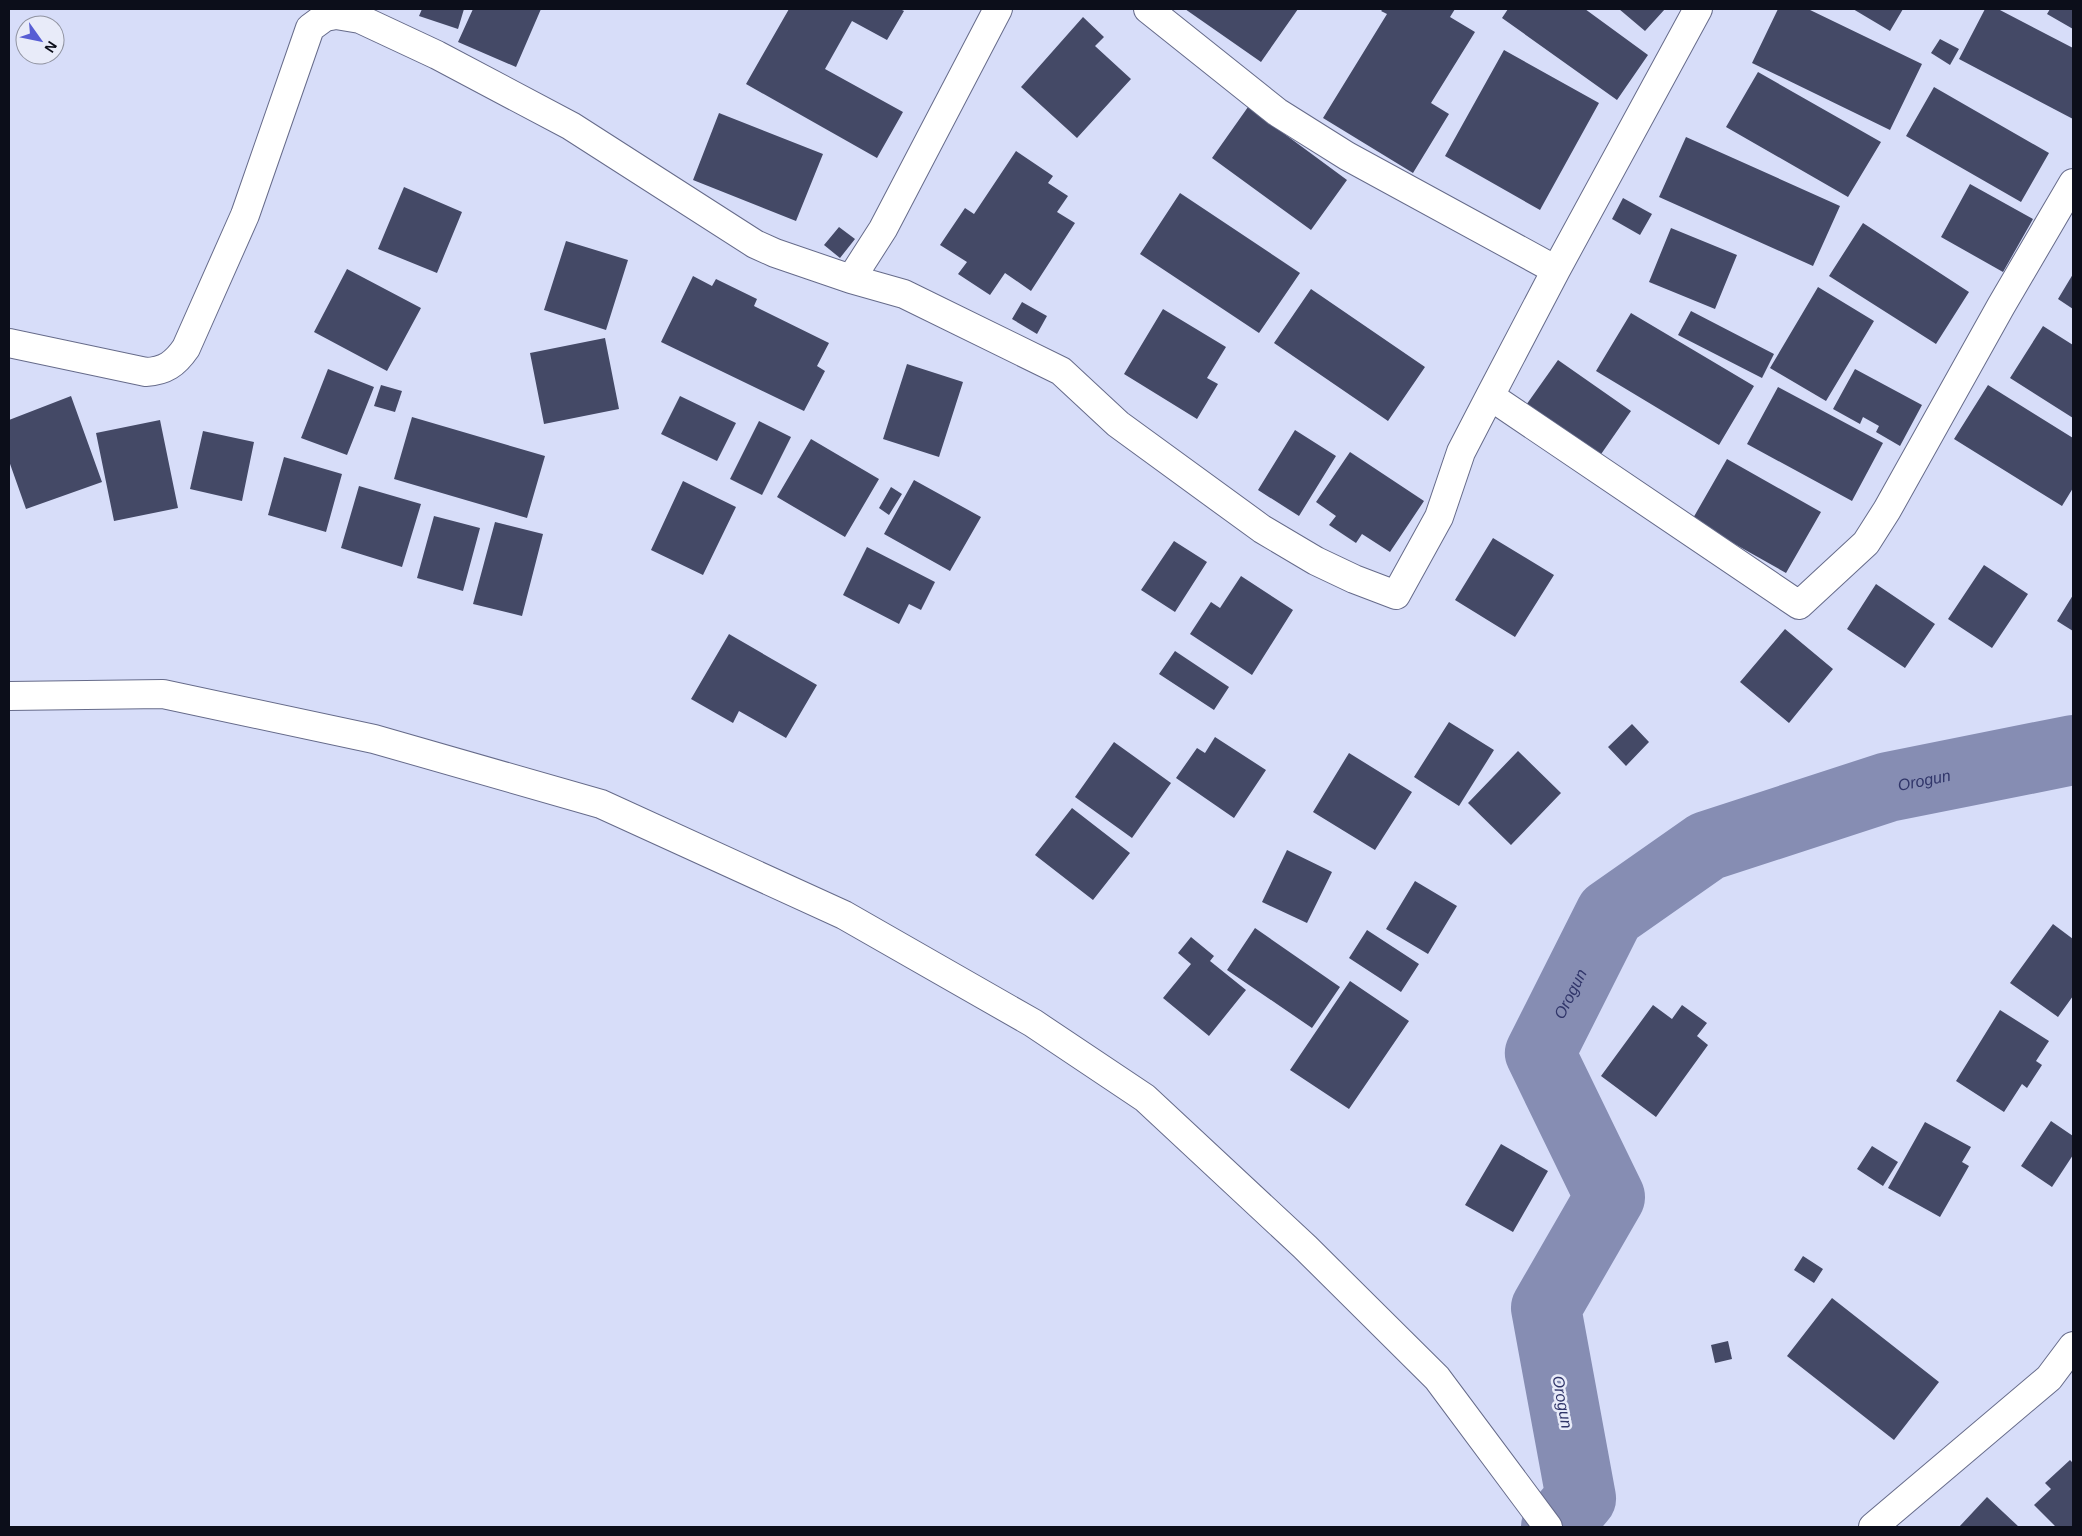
<svg xmlns="http://www.w3.org/2000/svg" width="2082" height="1536" font-family="Arial,sans-serif">
<rect width="100%" height="100%" fill="#d7ddf9"/>
<g fill="none" stroke-linecap="round" stroke-linejoin="round">
<path stroke="#868db3" stroke-width="70" id="s1" d="M1556,1527L1581,1498L1546,1308L1610,1197L1540,1053L1610,914L1707,846L1888,787L2073,750"/>
</g>
<path fill="#444966" d="M422,9H464L458,29L419,16Z
M473,9H541L516,67L458,42Z
M789,9H900L904,11L887,40L852,21L825,69L903,112L877,158L746,84Z
M1185,9H1298L1261,62Z
M1383,9H1455L1450,17L1475,32L1431,103L1449,114L1413,173L1323,118L1387,14L1381,11Z
M1508,9H1585L1648,55L1617,100L1502,18Z
M1619,9H1665L1645,31Z
M1778,9H1808L1922,64L1890,130L1752,63Z
M1853,9H1903L1890,31Z
M1985,9H1998L2073,48V119L1959,59Z
M2050,9H2073V29L2047,14Z
M1083,17L1104,37L1095,46L1131,79L1077,138L1021,87Z
M1940,39L1959,49L1950,65L1931,53Z
M1504,50L1599,103L1540,210L1445,156Z
M1758,72L1881,142L1848,197L1726,127Z
M1934,87L2049,153L2021,202L1906,136Z
M1248,107L1347,180L1311,230L1212,158Z
M719,113L823,154L796,221L693,180Z
M1686,137L1840,206L1813,266L1659,197Z
M1016,151L1053,176L1048,183L1068,196L1057,212L1075,223L1031,291L1005,273L990,295L958,274L967,262L940,245L965,208L974,214Z
M1970,184L2033,219L2003,272L1941,237Z
M404,187L462,212L437,273L378,249Z
M1180,193L1300,273L1259,333L1140,254Z
M1623,198L1652,214L1640,235L1612,219Z
M1863,223L1969,292L1936,344L1829,276Z
M839,227L855,239L840,258L824,245Z
M1671,228L1737,255L1715,309L1649,282Z
M566,241L628,260L606,330L544,310Z
M347,269L421,308L387,371L314,332Z
M2073,274V309L2058,299Z
M693,276L712,286L716,279L757,299L754,306L829,343L817,366L825,371L804,411L661,342Z
M1818,287L1874,321L1826,401L1770,368Z
M1311,289L1425,367L1388,421L1274,343Z
M1022,302L1047,316L1037,334L1012,319Z
M1163,309L1226,347L1207,378L1218,384L1197,419L1124,374Z
M1691,311L1774,354L1762,378L1678,335Z
M1631,313L1754,386L1719,445L1596,371Z
M2043,326L2073,345V418L2010,378Z
M605,338L619,409L544,424L530,353Z
M1558,360L1631,411L1597,460L1524,408Z
M907,364L963,382L939,457L883,439Z
M328,369L374,387L347,455L301,438Z
M1855,369L1922,405L1900,446L1876,432L1879,426L1863,417L1860,424L1833,409Z
M381,385L402,391L395,412L374,406Z
M1988,385L2073,438V488L2062,506L1954,439Z
M1778,387L1883,443L1852,501L1747,444Z
M71,396L102,482L26,509L9,461V420Z
M680,396L736,423L717,461L661,434Z
M412,417L545,456L527,518L394,479Z
M160,420L178,508L114,521L96,433Z
M759,421L791,437L762,495L730,479Z
M1295,430L1336,456L1299,516L1258,490Z
M203,431L254,442L242,501L190,489Z
M811,439L879,479L845,537L777,497Z
M1350,452L1424,501L1390,552L1362,534L1356,543L1329,525L1336,516L1316,502Z
M284,457L342,474L326,532L268,515Z
M1727,459L1821,512L1786,573L1692,520Z
M914,480L981,517L950,571L884,534Z
M683,481L736,507L703,575L651,550Z
M359,486L421,504L402,567L341,548Z
M891,487L902,494L889,515L879,508Z
M434,516L480,528L463,591L417,578Z
M495,522L543,534L522,616L473,604Z
M1493,538L1554,575L1515,637L1455,600Z
M1174,541L1207,562L1175,612L1141,590Z
M867,547L935,582L921,610L909,604L899,624L843,595Z
M1984,565L2028,594L1992,648L1948,619Z
M1241,576L1293,610L1252,675L1190,634L1211,602L1220,608Z
M1876,584L1935,624L1905,668L1847,629Z
M2073,595V631L2057,621Z
M1785,629L1833,669L1789,723L1740,682Z
M729,634L817,685L786,738L739,711L733,723L691,699Z
M1175,651L1229,687L1214,710L1159,674Z
M1449,722L1494,750L1459,806L1414,777Z
M1632,724L1649,742L1626,766L1608,747Z
M1215,737L1266,770L1234,818L1176,778L1197,748L1205,753Z
M1114,742L1171,783L1132,838L1075,797Z
M1518,751L1561,793L1511,845L1468,803Z
M1349,753L1412,792L1375,850L1313,812Z
M1072,808L1130,853L1093,900L1035,855Z
M1287,850L1332,872L1307,923L1262,902Z
M1415,881L1457,906L1428,954L1386,929Z
M2053,924L2073,939V996L2058,1017L2010,983Z
M1255,928L1340,987L1312,1028L1227,970Z
M1367,930L1419,964L1401,992L1349,958Z
M1191,937L1214,956L1210,961L1246,990L1209,1036L1163,998L1191,964L1178,953Z
M1350,981L1409,1021L1349,1109L1290,1070Z
M1653,1005L1672,1019L1682,1005L1707,1023L1697,1036L1708,1045L1656,1117L1601,1076Z
M2000,1010L2049,1041L2036,1061L2042,1065L2027,1088L2022,1084L2004,1112L1956,1081Z
M2051,1121L2073,1136V1155L2052,1187L2021,1166Z
M1925,1122L1971,1147L1962,1162L1969,1166L1940,1217L1888,1188Z
M1501,1144L1548,1171L1513,1232L1465,1205Z
M1872,1146L1898,1162L1883,1186L1857,1169Z
M1803,1256L1823,1269L1814,1283L1794,1270Z
M1832,1298L1939,1382L1894,1440L1787,1356Z
M1728,1341L1732,1359L1715,1363L1711,1345Z
M2070,1460L2073,1463V1527H2056L2034,1505L2051,1489L2045,1483Z
M1987,1497L2019,1527H1959Z"/>
<g fill="none" stroke-linecap="round" stroke-linejoin="round">
<defs>
<path id="minor" d="M998,9L883,229L851,279L904,294L1061,371L1118,424L1262,529L1316,561L1354,579L1396,595L1439,517L1461,452L1490,396L1556,270L1698,9
M1148,9L1277,112L1347,156L1556,270
M9,343L146,372C165,371 175,364 186,348L245,215L310,28L325,17L336,15L360,19L437,55L571,126L755,244L775,253L851,279
M1490,396L1799,605L1866,543L1887,510L2001,306L2073,183
M9,696L163,694L374,739L601,804L844,915L1033,1023L1145,1098L1305,1247L1437,1378L1548,1527
M1873,1527L2049,1378L2073,1346"/>
</defs>
<use href="#minor" stroke="#666b8a" stroke-width="30"/>
<use href="#minor" stroke="#fff" stroke-width="28"/>
</g>
<g text-anchor="middle" stroke-width="5" stroke-linejoin="round" paint-order="stroke">
<g font-size="16" font-style="italic" fill="#303569" stroke="#e8ebf9">
<text dy="6" stroke="none"><textPath href="#s1" startOffset="1021">Orogun</textPath></text>
<text dy="6" stroke="none"><textPath href="#s1" startOffset="586">Orogun</textPath></text>
<text transform="translate(1563 1402) rotate(80)" y="6">Orogun</text>
</g>
</g>
<rect width="2082" height="1536" fill="none" stroke="#0c0e1a" stroke-width="20"/>
<g transform="translate(40 40) rotate(123)"><circle r="24" fill="#e8ebf9" stroke="#9093a0"/>
<path d="M0-4L9 19L0 12L-9 19Z" fill="#575dd4"/>
<text y="-8" font-size="14" font-weight="bold" text-anchor="middle" fill="#0c0e1a">N</text>
</g>
</svg>
